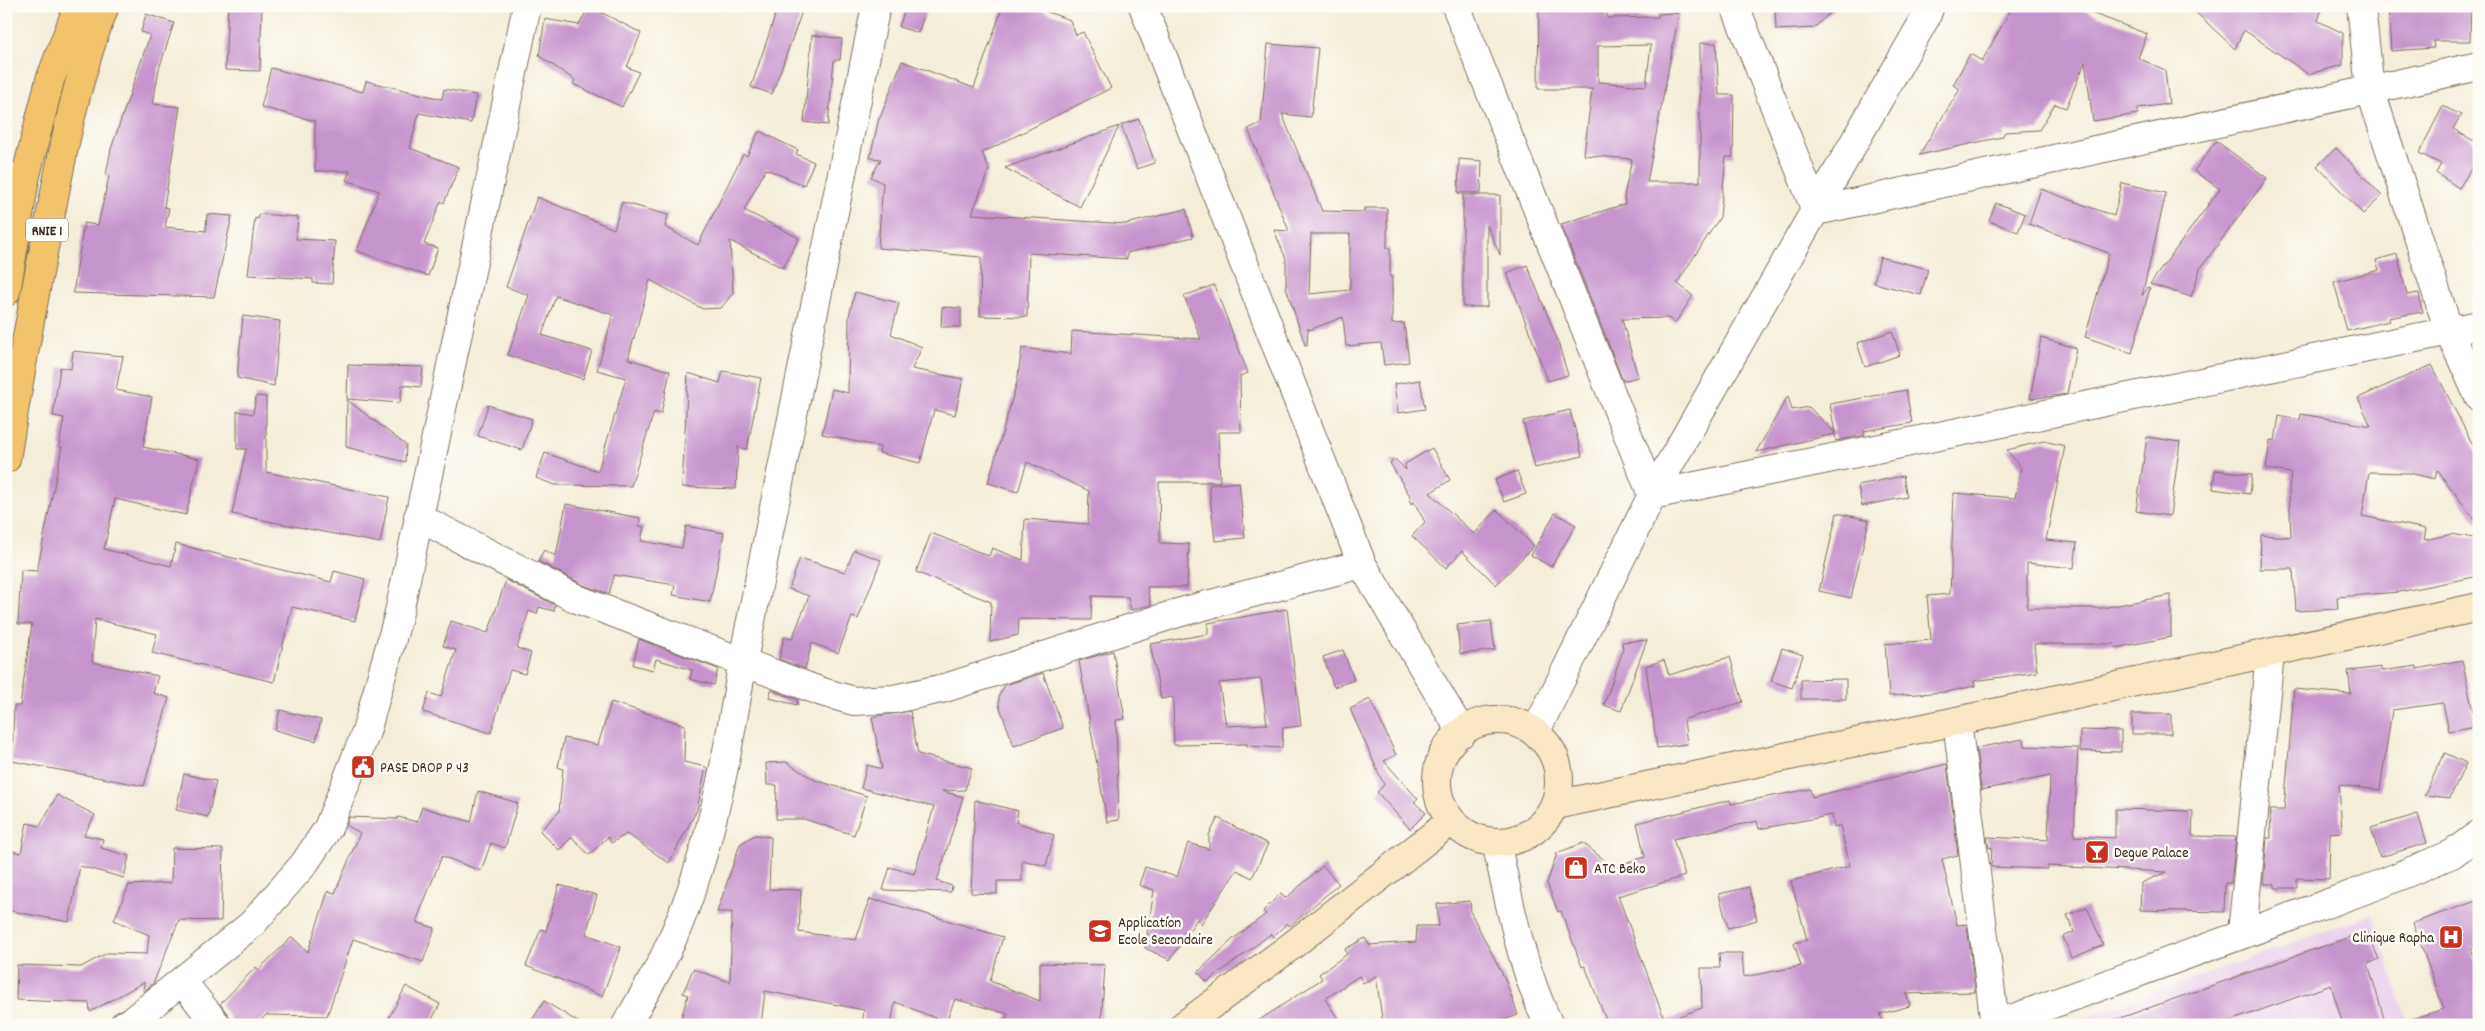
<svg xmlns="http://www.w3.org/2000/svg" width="2485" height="1031" font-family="Dekko,sans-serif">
<rect width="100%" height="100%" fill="#fdfcf7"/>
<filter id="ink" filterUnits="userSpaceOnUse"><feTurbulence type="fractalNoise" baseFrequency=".02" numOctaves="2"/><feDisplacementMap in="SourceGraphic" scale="10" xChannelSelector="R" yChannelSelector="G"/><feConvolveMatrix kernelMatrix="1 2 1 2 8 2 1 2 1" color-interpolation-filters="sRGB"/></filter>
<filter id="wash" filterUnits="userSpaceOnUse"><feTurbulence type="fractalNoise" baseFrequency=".0096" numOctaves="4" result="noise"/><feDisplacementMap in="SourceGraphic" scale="20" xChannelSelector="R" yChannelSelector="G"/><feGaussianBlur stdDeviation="1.12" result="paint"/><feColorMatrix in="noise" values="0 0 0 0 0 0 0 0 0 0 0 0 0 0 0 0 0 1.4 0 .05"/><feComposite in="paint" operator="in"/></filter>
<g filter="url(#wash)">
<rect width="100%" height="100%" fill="#f4edd9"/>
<path fill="#ead1ec" d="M2373,914L2408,1025H2064Z"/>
<g id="blocks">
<path fill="#c694cc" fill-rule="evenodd" d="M228,6H262L260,71L225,70Z
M589,6L641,33L627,67L639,72L622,107L573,84L575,80L539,56L545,19L579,25Z
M775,6H804L772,94L751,87L774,19Z
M906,6L926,10L918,33L899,27Z
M1003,6H1031L1070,20L1076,35L1083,32L1111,88L982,153L989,169L972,214L1126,224L1186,209L1193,237L1127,253V259L1029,253L1027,317L980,316L981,257L878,248L883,183L871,177L881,159L870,158L879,118H880L902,61L974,88Z
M1539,6H1607V18L1658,17V14L1679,13L1647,182H1700V43H1716L1719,95H1734L1733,157H1726L1720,217L1677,283L1693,296L1675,323L1668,318L1622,319L1638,377L1623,381L1561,224L1625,204L1624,196L1632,159L1584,155L1592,89H1538ZM1651,45L1646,86L1598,82V46Z
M1775,6H1837L1814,28L1776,30Z
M2013,6H2073L2147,34L2138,58L2165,70L2169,104L2138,108V114L2093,121L2085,62L2066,108L2055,104L2039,130L2005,132L2002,137L1919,155L1960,89L1953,85L1970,54L1982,61Z
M2189,6H2323L2318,21L2343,33V65L2308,74L2244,30L2235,49Z
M2388,6H2471L2470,41H2433L2434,48L2391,51Z
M146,14L174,23L159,69L153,104L180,107L164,207L169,208L165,227L206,231L207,214L232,216L214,297L73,293L84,223L98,225L109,176L106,175L111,149L150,35L141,32Z
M812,35L842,39L840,60H834L828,125L804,122Z
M1268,44L1318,48L1311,117L1282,114L1322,211L1364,212V208H1387V248H1390V277H1392V324L1404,323L1409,362L1384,365L1381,343L1346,346L1343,317L1309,330L1308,328L1307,345H1305L1286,287V259L1274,230L1289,231L1248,129L1261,123ZM1311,234H1350V290L1309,294Z
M271,68L363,92L366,81L442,99L444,89L476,95L471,123L419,113L410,148L459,167L444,203L441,201L424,244L438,248L428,276L357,251L379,191L346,180L350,171H315V121L261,107Z
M2443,106L2461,115L2453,129L2479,144V157L2459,188L2436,173L2441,164L2419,153Z
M1139,119L1155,163L1137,169L1121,125Z
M1119,126L1080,207L1005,168Z
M759,131L798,150L796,154L814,162L804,185L766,169L744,210L799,238L783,268L730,241L733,293L721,308L703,309L650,280L628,359L670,371L661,414L654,412L631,486L555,485L536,478L545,453L598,471L626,378L597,370L613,315L556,296L542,335L592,351L583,379L508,355L529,295L506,287L537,197L614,229L622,202L668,215L665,227L698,245L743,154L747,156Z
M2216,141L2267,178L2200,269L2191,297L2150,284L2220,189L2194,171Z
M2336,148L2382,196L2363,214L2317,166Z
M1459,159L1482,161L1481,193H1458Z
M2122,183L2166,193L2142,296L2148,287L2150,288L2132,353L2085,337L2109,253L2029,224L2041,189L2114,216Z
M1463,195H1500V255L1487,225V307H1463Z
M1996,203L2025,214L2018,232L1989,221Z
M259,214L298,217L296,239L335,241L332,284L313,283V279L248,275L255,218L258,219Z
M2397,254L2407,295L2419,293L2422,312L2388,318L2389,321L2347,331L2334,282L2379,270L2376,260Z
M1880,257L1928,269L1921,295L1874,283Z
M1527,265L1556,336L1568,375L1548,381L1507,273Z
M1214,285L1248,373L1240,376L1241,432H1218L1220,482H1159L1160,543L1189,544L1187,587H1147L1151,605L1131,610L1128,597L1092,596L1091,620L1019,619L1018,635L990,642L991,602L916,572L931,533L989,556L992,548L1023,560L1025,519L1088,524L1089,491L1027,462L1018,492L988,483L1017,382L1022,348L1071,354L1072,331L1201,339L1184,296Z
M855,292L899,303L891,334L922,347L912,369L963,379L955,415L934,410L920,463L879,453L880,447L822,434L832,389L848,393L849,316Z
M942,307L961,308V327H941Z
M243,316L280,321L274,386L237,378Z
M1892,331L1900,355L1865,367L1857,343Z
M2041,338L2076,348L2067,394L2030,399Z
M73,351L123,356L116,390L152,397L143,447L199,459L186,515L115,499L104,549L171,566L176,544L331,582L334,571L365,579L355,621L292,607L274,682L152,653L157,634L95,619L92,662L158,676L153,693L169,698L144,786L12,761L14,706H20L32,624H18L21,570L37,571L62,447L59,446L64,418L53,416L60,367L71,369Z
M348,365L423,367L421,387L402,385L400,403L347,399Z
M2432,365L2479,457V525L2437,470L2435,479L2409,473L2369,472L2362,516L2426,529L2424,540L2452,534L2479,539V576L2399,592L2337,597L2338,609L2296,611L2293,569H2260L2261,535L2291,537L2289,490L2291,473L2266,469L2270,440L2275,441L2279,416L2300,420L2301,414L2371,426L2358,398Z
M723,371L761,378L747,449L738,447L736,489L682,487L688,373L720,383Z
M1420,380L1425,409L1398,413L1394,384Z
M1906,390L1912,423L1864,431L1865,435L1840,440L1836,441L1835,434L1756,452L1788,396L1792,410L1809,407L1835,433L1830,404Z
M256,396L266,397V472L389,497L380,543L232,514L246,449H237V411L253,414Z
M347,400L406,445L405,462L346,447Z
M488,405L532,419L522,450L478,436Z
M1570,410L1582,456L1535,468L1523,421Z
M2147,437L2180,442L2170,516L2136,511Z
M2044,441L2065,446L2046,540L2077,543L2074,568L2027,563V608H2102L2171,595V637L2115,648L2114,644H2034L2037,672L1974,681L1975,686L1946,692L1889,696L1885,644L1931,640L1927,596L1950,594L1954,493L2015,498L2021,468L2007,450Z
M1432,448L1450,480L1430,493L1474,534L1497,510L1534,546L1496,585L1462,551L1446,568L1412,536L1425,522L1414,502L1411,504L1410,496L1390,463L1395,459L1406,470L1405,464Z
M2215,470L2252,474L2250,494L2213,489Z
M1517,471L1526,494L1504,502L1495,480Z
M1903,476L1907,497L1862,506L1858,485Z
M1239,482L1245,538L1215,541L1209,485Z
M566,504L640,518L639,526L644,527L641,541L682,548L686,526L724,533L710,602L673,595L675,585L614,575L609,594L583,585L538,561L544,550L556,556Z
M1555,513L1576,525L1551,567L1531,555Z
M1837,513L1869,520L1851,598L1819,591Z
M854,550L881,560L858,619L852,617L838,653L812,643L805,669L779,659L784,637L792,639L809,596L789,589L800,558L845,572Z
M506,580L555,605L554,611L539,607L537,614L529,611L517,648L531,653L525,674L510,670L491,733L423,712L429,693L441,697L456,650L443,646L451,621L488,633Z
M1287,609L1301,726L1283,728L1282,748L1247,746V744L1174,745L1173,697L1161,699L1150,644L1208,634V623ZM1261,679L1267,724L1226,726L1219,683Z
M1491,621L1495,650L1460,654L1457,625Z
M639,639L718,669L714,685L690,679L692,670L656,659L653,670L633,665Z
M1647,640L1621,711L1604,705L1623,650L1622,642Z
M1782,648L1803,655L1792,688L1771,681Z
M1343,650L1354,680L1334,687L1323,657Z
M1113,651L1125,719L1116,720L1119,820L1107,822L1079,661Z
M1730,657L1743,702L1685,719L1684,720L1687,744L1657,748L1646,666L1664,660L1669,675Z
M2462,660L2476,726L2449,731L2443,703L2392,710L2380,790L2339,785L2342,832L2330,833L2329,879L2297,878V888H2275V884H2263L2267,838H2271L2270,810H2284L2294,689L2351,694L2348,671L2381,667V671L2417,666V669Z
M1043,673L1063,728L1014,746L999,705V695L1005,685Z
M1846,679V699H1801V680Z
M771,690L798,700L797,705L769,698Z
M1370,699L1396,755L1384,761L1418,799L1414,802L1426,813L1410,829L1377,792L1384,785L1350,709Z
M611,702L685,725L684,762L706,767L697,810L669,863L627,834L611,843L608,837L589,855L572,837L559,850L540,831L559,812L563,769L558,767L564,738L598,745Z
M280,710L321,720L316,741L275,730Z
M910,711L918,754L972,768L965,790L942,791L963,797L937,881L952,886L951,892L883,890L890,867L914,874L934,807L861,788L867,765L882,769L872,717Z
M2132,714H2171V734H2132Z
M2080,730L2121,731V752L2080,751Z
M2023,739L2024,746L2078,748L2074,836L2115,838V809L2193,811L2192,836L2236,837L2231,883H2225L2224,912L2140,910L2141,883L2167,872L2047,866V869L1991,867L1992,847L1989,848L1987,837L2048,840L2050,776L1981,790L1976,748Z
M2445,753L2466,763L2450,798L2424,795Z
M786,762L815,780L867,796L854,835L804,819H776L777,785H767L766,763Z
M1947,764L1958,855L1942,859L1957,925L1967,924L1975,992L1906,994L1910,1006L1880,1014L1884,1025H1608L1585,966L1582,967L1561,911L1558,912L1547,883L1557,853L1583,843L1613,867L1645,857L1637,823L1730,800L1731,804L1810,789L1812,797ZM1832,815L1834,827L1840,825L1850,866L1791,881L1807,940L1794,943L1801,966L1744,977L1742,953H1719L1720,968H1701L1702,1008L1665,1021L1618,896L1685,876L1673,839L1757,821L1759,829Z
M184,774L216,781L208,817L176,810Z
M478,791L518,803L505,848L491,843L481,871L442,856L416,922L435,928L423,962L353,939L327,1016L266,1015L256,1025H232L229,1016L220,1004L256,967L258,970L292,937L308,952L328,891L335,893L360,833L346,825L349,817L397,819L398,817L417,822L422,807L471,822Z
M57,795L95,815L84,835L103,839L101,848L129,856L124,878L80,866L69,922L6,910V850L21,853L27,823L40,826Z
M975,800L1018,811L1016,822L1054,835L1046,866L1022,860V881H997V894L971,893Z
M2418,814L2427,843L2380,857L2371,828Z
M1218,818L1268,844L1252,878L1237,870L1201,924L1197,919L1170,960L1145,948L1154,890L1139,885L1145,867L1177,877L1188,843L1209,849V835Z
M755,835L771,837L769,889L801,890L799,932L856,940L870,899L879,902V900L1003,937L990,981L1040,1001V963L1105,965L1101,1025H1003L1008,1014L955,999L946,1022L895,1002L891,1025H862L864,1010L765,991L761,1025H679L688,995L683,993L693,969L730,982L732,912H717L740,844Z
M172,848L223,849L221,921L179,920L153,984L143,992L144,982L90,1012L89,1003L16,1000L17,965L81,967L107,953L147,954L149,935L114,920L129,885L171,883Z
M1323,866L1339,884L1290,926L1287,923L1273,937L1271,934L1207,982L1198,972L1233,939L1266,914L1263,911L1281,893L1286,898Z
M559,885L597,895L586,934L621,947L602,996L526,966L541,929L546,931Z
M1749,887L1757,920L1728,928L1719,894Z
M2479,900V946L2471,949L2479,970V1025H2408L2407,1020L2444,1009L2413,923Z
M1470,901L1471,913L1506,981L1518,1015L1490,1025H1383L1376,976L1363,983L1359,976L1325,999L1342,1025H1252L1322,979L1319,974L1347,954L1345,949L1365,938L1369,945L1416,942L1417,926H1439L1437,904Z
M2087,907L2103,945L2072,958L2063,937L2074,932L2067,915Z
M2366,931L2379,959L2368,964L2386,1025H2343L2331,985L2219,1025H2110L2109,1022Z
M406,986L440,1004L429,1025H385Z
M544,1001L583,1025H529Z"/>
</g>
</g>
<g filter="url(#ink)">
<use href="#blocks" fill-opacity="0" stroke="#7c6e5f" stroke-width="1"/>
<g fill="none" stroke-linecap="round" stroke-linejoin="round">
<defs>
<path id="minor" d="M1456,6L1652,495L2479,325
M1735,6L1816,211L2479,66
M2361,6L2370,89L2449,331L2479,397
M418,517L577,599L822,692L854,701L894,699L945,688L1181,612L1362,564
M1957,721L1995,1025L2378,885L2452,854L2479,834
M1535,733L1652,495L1926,17L1930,6
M2242,933L2270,653
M182,981L217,1025
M124,1025L132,1021L252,924L304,864L328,828L366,732L398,617L527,6
M626,1025C639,1002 654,979 665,955C709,863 727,759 743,660L876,6"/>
<path id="tertiary" d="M1143,6L1362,564L1462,733
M6,177L25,179
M1496,842C1510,904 1521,967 1549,1025"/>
<path id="secondary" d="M1437 781a61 61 0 1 1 122 0a61 61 0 1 1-122 0Z
M1555,805L1957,721L2479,607
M1184,1025L1290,947L1451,821"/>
<path id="trunk" d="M6,292L25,179L50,80L78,6
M6,459C19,380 33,301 49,223C63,150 77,75 105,6"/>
</defs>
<use href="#minor" stroke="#7c6e5f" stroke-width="30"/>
<use href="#tertiary" stroke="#7c6e5f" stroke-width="30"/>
<use href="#secondary" stroke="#7c6e5f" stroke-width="30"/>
<use href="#trunk" stroke="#7c6e5f" stroke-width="30"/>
<use href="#minor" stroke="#fff" stroke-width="28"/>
<use href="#tertiary" stroke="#fff" stroke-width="28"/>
<use href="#secondary" stroke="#fae7c3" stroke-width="28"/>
<use href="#trunk" stroke="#f2c36a" stroke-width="28"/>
</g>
</g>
<defs>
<symbol id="civic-square" viewBox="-11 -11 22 22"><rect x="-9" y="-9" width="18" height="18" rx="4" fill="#c8321e" stroke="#fdfcf7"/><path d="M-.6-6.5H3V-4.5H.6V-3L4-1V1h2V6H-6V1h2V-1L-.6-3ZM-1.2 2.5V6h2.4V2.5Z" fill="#fff"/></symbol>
<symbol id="bar-square" viewBox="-11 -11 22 22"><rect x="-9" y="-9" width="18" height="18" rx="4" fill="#c8321e" stroke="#fdfcf7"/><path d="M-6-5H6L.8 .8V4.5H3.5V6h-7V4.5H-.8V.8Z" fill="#fff"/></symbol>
<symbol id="shop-square" viewBox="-11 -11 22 22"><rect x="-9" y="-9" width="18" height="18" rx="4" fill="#c8321e" stroke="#fdfcf7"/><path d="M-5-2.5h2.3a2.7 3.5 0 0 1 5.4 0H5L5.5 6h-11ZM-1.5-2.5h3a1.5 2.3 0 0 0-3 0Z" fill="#fff"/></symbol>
<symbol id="school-square" viewBox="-11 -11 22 22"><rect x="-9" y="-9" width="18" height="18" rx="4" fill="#c8321e" stroke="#fdfcf7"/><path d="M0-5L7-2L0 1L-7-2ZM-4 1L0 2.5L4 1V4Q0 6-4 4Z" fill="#fff"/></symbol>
<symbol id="hospital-square" viewBox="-11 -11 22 22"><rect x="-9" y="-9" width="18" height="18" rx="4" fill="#c8321e" stroke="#fdfcf7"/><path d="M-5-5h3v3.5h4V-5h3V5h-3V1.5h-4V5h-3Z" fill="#fff"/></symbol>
</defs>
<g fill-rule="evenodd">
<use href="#civic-square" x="349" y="753" width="28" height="28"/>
<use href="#bar-square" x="2083" y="838" width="28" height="28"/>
<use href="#shop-square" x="1562" y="854" width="28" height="28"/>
<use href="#school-square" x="1086" y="917" width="28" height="28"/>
<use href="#hospital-square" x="2437" y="923" width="28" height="28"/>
</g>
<g text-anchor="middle" stroke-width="5" stroke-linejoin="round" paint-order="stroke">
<rect fill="#fdfcf7" stroke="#75695f" stroke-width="1" x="26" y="218.5" width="42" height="23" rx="4"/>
<g font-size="14" font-weight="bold" fill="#3b2a1e">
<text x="47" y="235">RNIE 1</text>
</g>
<g font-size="15" fill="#3b2a1e" stroke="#fdfcf7" text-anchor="start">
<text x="380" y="772">PASE DROP P 43</text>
<text x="2114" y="857">Degue Palace</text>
<text x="1594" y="873">ATC Beko</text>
<text x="1118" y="927">Applicatíon<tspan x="1118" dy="17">Ecole Secondaire</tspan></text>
<text x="2434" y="942" text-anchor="end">Clinique Rapha</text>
</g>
</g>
<rect width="2485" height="1031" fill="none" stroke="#fdfcf7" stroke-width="25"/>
</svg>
